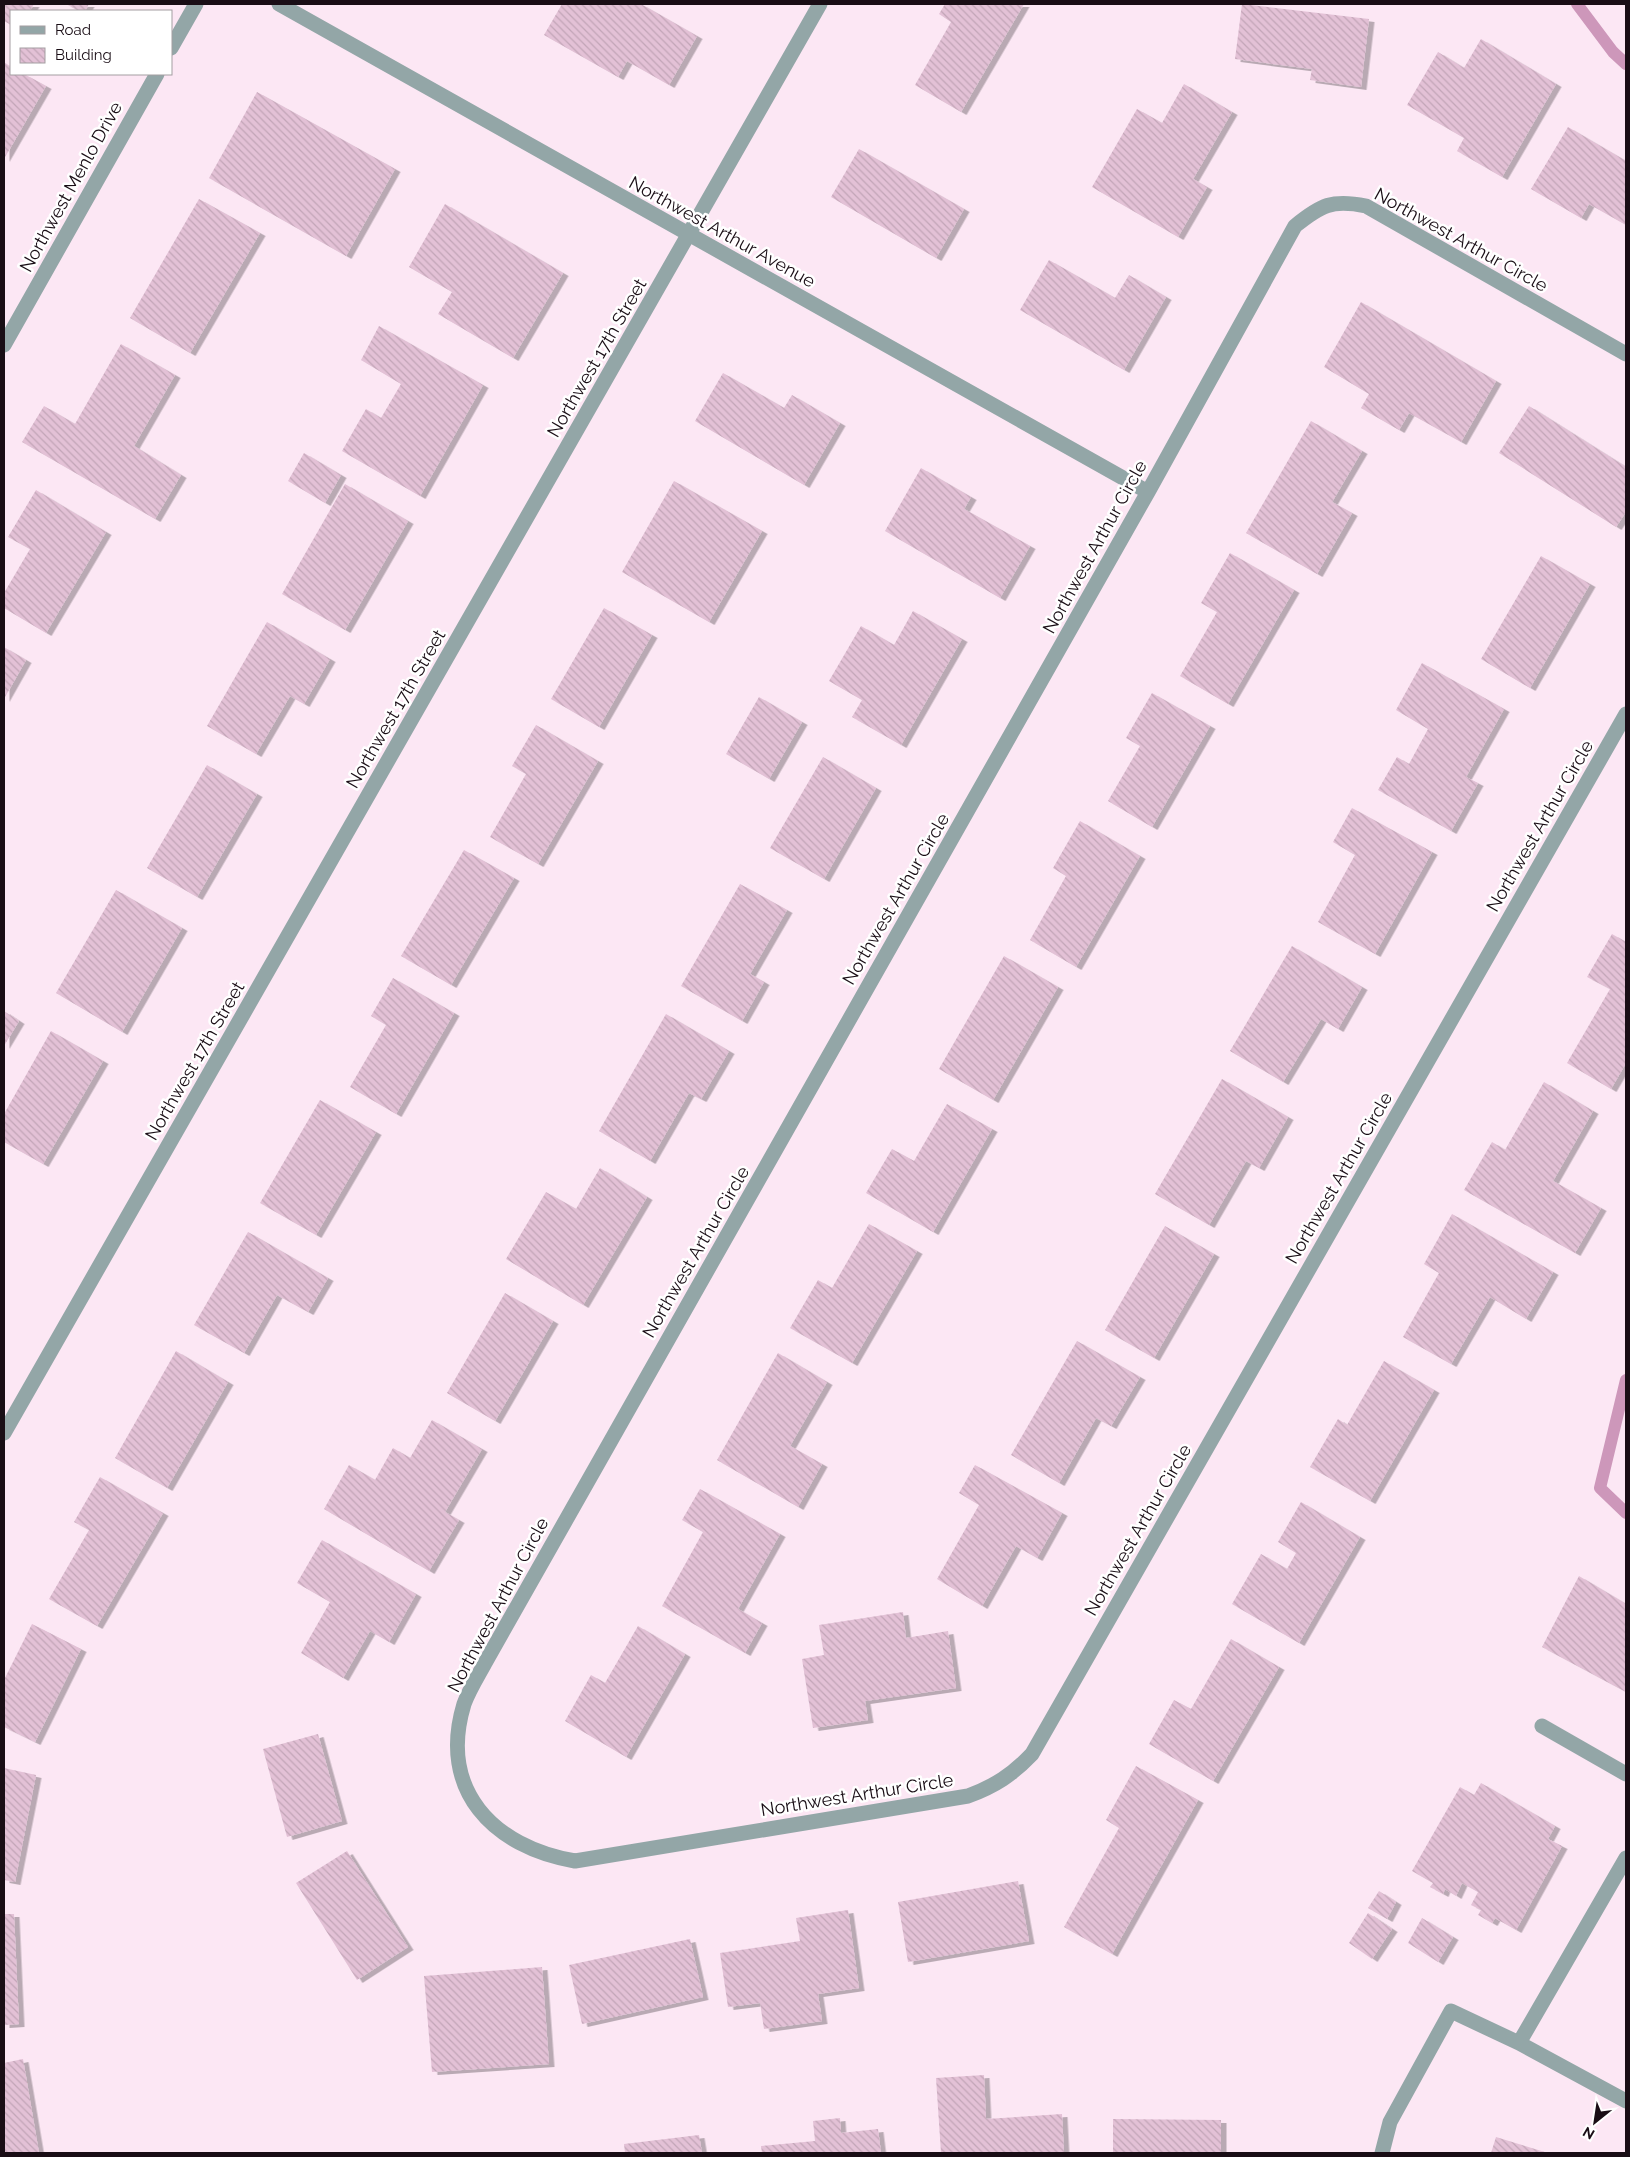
<svg xmlns="http://www.w3.org/2000/svg" width="1630" height="2157" font-family="Raleway,sans-serif">
<defs>
<pattern id="building-back-hatch" width="6" height="6" patternUnits="userSpaceOnUse" patternTransform="scale(1.25)"><rect width="6" height="6" fill="#e3c1d6"/><path d="M-1 5l2 2M0 0l6 6M5-1l2 2" fill="none" stroke="#c2a5b7"/></pattern>
<filter id="shadow"><feDropShadow dx="5.5" dy="3" stdDeviation="0" flood-color="#0004"/></filter>
</defs>
<rect width="100%" height="100%" fill="#fce7f4"/>
<g fill="none" stroke-linecap="round" stroke-linejoin="round">
<path stroke="#cd97ba" stroke-width="12" d="M1577,4L1613,52L1626,64
M1626,1380L1600,1488L1626,1513"/>
</g>
<path fill="url(#building-back-hatch)" filter="url(#shadow)" d="M4,4H34L30,11H11V25L4,21Z
M66,4H89L85,11H79Z
M562,4H641L697,36L669,85L627,61L618,77L544,35Z
M945,4H1024L961,112L915,85L951,22L939,14Z
M1242,4L1369,19L1361,87L1310,80L1312,69L1235,59Z
M1481,39L1556,84L1502,177L1457,151L1464,138L1407,105L1438,52L1464,68Z
M4,62L11,67V74H24L46,86L4,159Z
M1184,84L1232,112L1193,179L1207,187L1178,237L1092,187L1137,109L1162,123Z
M257,92L395,169L346,256L209,178Z
M1568,127L1626,161V225L1589,204L1581,218L1531,189Z
M859,149L964,209L936,258L831,197Z
M199,199L260,233L190,353L130,318Z
M445,204L563,273L513,358L438,314L452,292L409,267Z
M1049,260L1115,298L1129,275L1166,297L1124,370L1020,310Z
M1361,302L1496,381L1461,442L1409,413L1399,430L1361,408L1369,394L1324,367Z
M379,326L483,385L420,496L342,451L366,409L381,418L401,384L361,360Z
M121,344L175,375L134,446L181,475L155,519L22,442L44,406L75,424Z
M723,373L784,408L792,395L840,423L804,485L695,421Z
M1529,406L1626,467V512L1616,527L1499,453Z
M1311,421L1362,451L1332,502L1352,513L1317,574L1246,533Z
M304,453L341,475L325,503L288,481Z
M921,468L971,497L964,509L1030,546L1000,598L885,531Z
M674,481L762,531L709,622L622,572Z
M345,484L408,521L345,630L282,594Z
M36,490L106,532L46,633L4,608V593L30,549L8,537Z
M1230,553L1294,590L1228,704L1180,676L1217,612L1201,603Z
M1541,556L1590,584L1530,688L1481,659Z
M604,608L652,635L599,727L551,699Z
M913,611L962,639L901,745L852,717L862,700L829,681L861,626L894,645Z
M267,622L330,659L304,704L290,696L256,754L207,726Z
M4,647L26,660L4,699Z
M1422,663L1504,709L1466,777L1478,783L1451,831L1378,790L1397,757L1409,764L1428,729L1396,710Z
M1152,693L1210,726L1152,827L1108,801L1140,746L1126,738Z
M759,697L802,722L769,779L726,754Z
M536,725L598,761L538,864L490,837L526,774L512,766Z
M823,757L876,788L824,879L770,848Z
M207,765L257,794L197,897L147,868Z
M1352,808L1432,852L1375,954L1318,922L1355,855L1333,842Z
M1080,821L1140,856L1076,967L1030,940L1066,876L1053,868Z
M464,850L514,878L451,985L401,956Z
M740,884L787,910L750,974L764,982L742,1021L681,986Z
M116,890L182,928L122,1032L56,993Z
M1612,934L1626,942V1063L1611,1089L1567,1063L1610,989L1587,977Z
M1292,946L1362,987L1338,1029L1321,1019L1283,1082L1230,1051Z
M1004,956L1058,987L993,1100L939,1069Z
M393,978L454,1013L396,1114L350,1087L386,1025L371,1016Z
M4,1011L19,1021L4,1046Z
M666,1014L729,1051L701,1099L689,1093L650,1161L599,1131Z
M51,1031L103,1061L43,1164L4,1142V1114Z
M1222,1079L1288,1117L1259,1168L1246,1161L1209,1225L1155,1194Z
M1544,1082L1593,1111L1553,1181L1601,1208L1575,1253L1464,1190L1492,1142L1505,1150Z
M320,1100L376,1132L316,1235L260,1203Z
M947,1104L992,1129L933,1232L866,1193L892,1149L914,1161Z
M600,1168L647,1197L583,1305L506,1259L546,1192L576,1209Z
M1452,1214L1553,1272L1526,1319L1490,1297L1451,1364L1403,1337L1439,1273L1424,1264Z
M869,1224L917,1251L852,1363L790,1328L818,1280L832,1288Z
M1165,1226L1214,1254L1154,1358L1105,1330Z
M248,1232L328,1278L308,1312L277,1295L244,1353L194,1325Z
M505,1293L553,1321L495,1421L447,1393Z
M1077,1341L1140,1377L1111,1426L1096,1418L1059,1483L1011,1455Z
M176,1351L228,1382L167,1488L115,1458Z
M778,1353L827,1382L790,1446L822,1464L798,1507L717,1460Z
M1384,1361L1434,1390L1370,1501L1310,1467L1338,1419L1347,1425Z
M432,1420L482,1449L445,1512L459,1520L429,1571L324,1509L349,1465L375,1480L393,1448L410,1458Z
M975,1465L1062,1513L1037,1558L1016,1546L982,1606L937,1579L979,1505L959,1493Z
M100,1477L163,1513L97,1626L49,1599L89,1530L74,1522Z
M700,1489L780,1534L738,1609L762,1623L745,1653L662,1606L703,1532L682,1520Z
M1301,1502L1360,1537L1299,1643L1232,1604L1261,1554L1287,1569L1296,1553L1278,1542Z
M322,1540L416,1594L389,1642L370,1631L343,1678L301,1653L330,1602L297,1583Z
M1579,1576L1626,1604V1692L1542,1647Z
M903,1612L906,1638L948,1631L956,1688L865,1701L868,1720L813,1728L802,1659L824,1655L819,1625Z
M32,1624L81,1649L35,1742L4,1727V1680Z
M638,1626L685,1654L626,1757L565,1721L591,1675L605,1683Z
M1231,1639L1279,1667L1213,1781L1149,1744L1174,1700L1191,1709Z
M318,1734L342,1821L287,1837L263,1749Z
M1136,1766L1198,1800L1112,1954L1064,1927L1119,1828L1106,1820Z
M4,1768L36,1775L15,1882L4,1880Z
M1481,1783L1555,1826L1548,1839L1562,1846L1516,1930L1495,1918L1492,1923L1478,1915L1481,1910L1471,1905L1478,1892L1462,1883L1456,1896L1445,1889L1443,1894L1430,1887L1433,1883L1412,1871L1460,1787L1474,1795Z
M347,1851L408,1947L357,1980L296,1883Z
M1018,1881L1029,1941L908,1962L898,1902Z
M1379,1891L1396,1902L1387,1919L1368,1908Z
M848,1910L859,1988L818,1994L822,2021L764,2029L760,2003L728,2007L720,1953L800,1941L796,1918Z
M1368,1913L1392,1929L1372,1959L1349,1943Z
M4,1914H14L19,2024L4,2025Z
M1422,1918L1453,1937L1438,1962L1408,1943Z
M690,1939L703,1997L582,2024L569,1965Z
M542,1967L549,2064L432,2072L424,1976Z
M23,2059L39,2153H4V2063Z
M984,2075L986,2119L1062,2114L1064,2153H941L936,2078Z
M840,2118L841,2133L878,2129L881,2153H762L761,2146L815,2141L813,2121Z
M1113,2119L1221,2120V2153H1113Z
M699,2135L702,2153H625L624,2144Z
M1496,2137L1548,2153H1491Z"/>
<g fill="none" stroke-linecap="round" stroke-linejoin="round">
<path stroke="#93a6a7" stroke-width="15" d="M1542,1726L1626,1774
M1519,2043L1626,1858
M1382,2153L1390,2122L1451,2011L1519,2043L1626,2101"/>
<path stroke="#93a6a7" stroke-width="15" d="M279,4L1148,492
M171,48L196,4
M4,345L157,74
M1626,354L1366,206C1332,199 1321,205 1295,226L1148,492L485,1663C478,1676 469,1690 464,1704C438,1790 493,1847 575,1861L968,1796C995,1786 1012,1775 1032,1754L1626,714
M4,1433L820,4"/>
</g>
<g text-anchor="middle" stroke-width="5" stroke-linejoin="round" paint-order="stroke">
<g font-size="18" fill="#190d15" stroke="#fff">
<text transform="translate(71 187) rotate(-61)" y="6">Northwest Menlo Drive</text>
<text transform="translate(722 232) rotate(29)" y="6">Northwest Arthur Avenue</text>
<text transform="translate(1461 240) rotate(29)" y="6">Northwest Arthur Circle</text>
<text transform="translate(597 358) rotate(-60)" y="6">Northwest 17th Street</text>
<text transform="translate(1095 547) rotate(-61)" y="6">Northwest Arthur Circle</text>
<text transform="translate(396 709) rotate(-60)" y="6">Northwest 17th Street</text>
<text transform="translate(1540 826) rotate(-60)" y="6">Northwest Arthur Circle</text>
<text transform="translate(896 899) rotate(-60)" y="6">Northwest Arthur Circle</text>
<text transform="translate(195 1061) rotate(-60)" y="6">Northwest 17th Street</text>
<text transform="translate(1339 1178) rotate(-60)" y="6">Northwest Arthur Circle</text>
<text transform="translate(696 1252) rotate(-60)" y="6">Northwest Arthur Circle</text>
<text transform="translate(1138 1530) rotate(-60)" y="6">Northwest Arthur Circle</text>
<text transform="translate(498 1605) rotate(-62)" y="6">Northwest Arthur Circle</text>
<text transform="translate(857 1795) rotate(-9)" y="6">Northwest Arthur Circle</text>
</g>
</g>
<rect width="1630" height="2157" fill="none" stroke="#190d15" stroke-width="10"/>
<rect x="10" y="10" width="162" height="65" fill="#ffffff" stroke="#a39ea1"/>
<rect x="20" y="26" width="25" height="8" fill="#93a6a7" stroke="#a39ea1"/>
<text x="55" y="35" font-size="15" fill="#190d15">Road</text>
<rect x="20" y="48" width="25" height="15" fill="url(#building-back-hatch)" stroke="#a39ea1"/>
<text x="55" y="60" font-size="15" fill="#190d15">Building</text>
<g transform="translate(1595 2122) rotate(210)" stroke="#ffffff" stroke-width="4" paint-order="stroke">
<path d="M0-4L9 19L0 12L-9 19Z" fill="#190d15"/>
<text y="-8" font-size="14" font-weight="bold" text-anchor="middle" fill="#190d15">N</text>
</g>
</svg>
